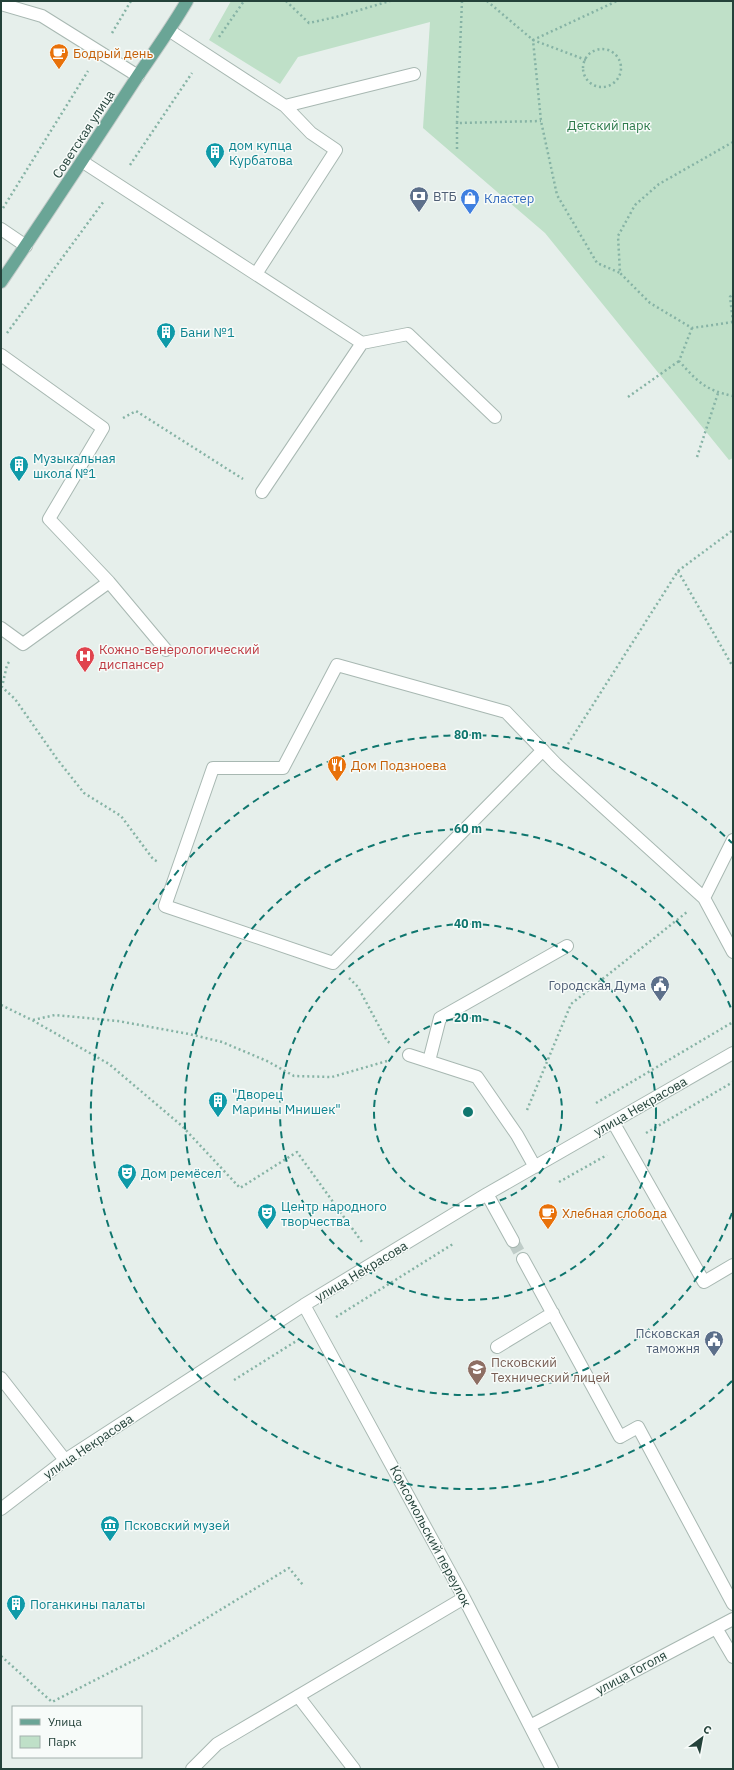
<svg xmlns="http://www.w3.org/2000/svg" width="734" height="1770" font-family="'IBM Plex Sans',sans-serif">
<rect width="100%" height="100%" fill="#e6efeb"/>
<path fill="#bfe0c8" d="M231,1H733V458L729,460L545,233L423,128L430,22L298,57L280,84L209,40Z"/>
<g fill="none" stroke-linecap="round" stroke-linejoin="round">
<path stroke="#bfccc8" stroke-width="12" stroke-dasharray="12 6" stroke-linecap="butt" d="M513,1241L523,1259"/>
<defs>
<path id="minor" d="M1,4L42,16L138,76
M170,31L285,106L414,74
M83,162L362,343L408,334L495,417
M1,229L26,246
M256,274L336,150L311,133L285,106
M1,355L103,428L49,519L109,582
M262,492L362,343
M1,628L23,644L109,582L166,650
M543,750L333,963L165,906L213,768H283L337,665L506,712L556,764L704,898
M733,840L704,898L733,952
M409,1055L477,1077L517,1135L535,1167
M429,1061L440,1018L567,946
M613,1122L704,1282L733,1265
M487,1194L513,1241
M523,1259L620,1437L638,1427L733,1604
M304,1305L464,1598L552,1769
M497,1347L553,1313
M1,1378L65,1460
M1,1509L65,1460L304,1305L487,1194L733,1053
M716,1628L733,1657
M298,1696L354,1769
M530,1726L733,1619
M192,1769L217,1744L464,1598"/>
<path id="major" d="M1,282C47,214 92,146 137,77C154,52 172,27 187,1"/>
</defs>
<use href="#minor" stroke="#a8b8b2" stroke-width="14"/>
<use href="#major" stroke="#c2cac8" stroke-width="14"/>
<path stroke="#86b3a5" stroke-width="2.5" stroke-dasharray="2 3" stroke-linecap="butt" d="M286,1L309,23L336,17L390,1
M462,1L457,123L541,121
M487,1L533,40L617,1
M112,33L131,1
M219,37L244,1
M583 68a19 19 0 1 1 38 0a19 19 0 1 1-38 0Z
M586,60L533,40L541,121L557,195L597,263L620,273
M733,142L659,184L635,205L618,236L620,273L650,303L692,328L733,322
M457,149V123
M130,165L192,73
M3,208L88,71
M733,322L730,297L733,293
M692,328L679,361C698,382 705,390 733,396
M7,333L104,201
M628,397L679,361
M123,418L136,411L243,479
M697,457L718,393
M678,571L733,667
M9,662L7,665L2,687L15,699L57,759L84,793L121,816L153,859L158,862
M568,744L678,571L733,530
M349,978L358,987L387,1041L390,1043
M1,1005L32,1020L109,1064L182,1126L240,1188L297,1152L362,1242
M33,1020L55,1015L118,1021L189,1034L222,1042L267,1061L294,1076L332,1077L387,1061
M596,1103L733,1022
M527,1110L571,1004L687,912
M646,1133L733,1082
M559,1182L607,1155
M336,1317L453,1244
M234,1380L298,1340
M1,1656L52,1702L156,1649L289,1568L303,1585"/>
<use href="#minor" stroke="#fff" stroke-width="12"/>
<use href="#major" stroke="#6aa596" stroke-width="12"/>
</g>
<g fill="none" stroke="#0f766e" stroke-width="2" stroke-dasharray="7 5">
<circle cx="468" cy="1112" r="94"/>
<circle cx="468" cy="1112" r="188"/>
<path d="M732 1213A283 283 0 1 1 732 1011"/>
<path d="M732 1381A377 377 0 1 1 732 843"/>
</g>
<defs>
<symbol id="cafe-pin" viewBox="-11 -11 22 30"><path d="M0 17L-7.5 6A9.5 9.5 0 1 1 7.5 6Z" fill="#e8710a" stroke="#f7fbf9"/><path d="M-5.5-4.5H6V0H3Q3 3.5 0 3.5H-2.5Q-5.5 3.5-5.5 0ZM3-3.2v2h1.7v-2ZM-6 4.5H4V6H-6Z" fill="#fff"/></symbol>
<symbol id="building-pin" viewBox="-11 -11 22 30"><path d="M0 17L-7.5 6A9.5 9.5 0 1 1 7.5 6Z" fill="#0f9aa8" stroke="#f7fbf9"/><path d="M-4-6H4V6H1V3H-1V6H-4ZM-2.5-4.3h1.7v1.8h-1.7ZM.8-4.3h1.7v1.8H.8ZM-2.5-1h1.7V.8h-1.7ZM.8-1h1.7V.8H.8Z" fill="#fff"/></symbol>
<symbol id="bank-pin" viewBox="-11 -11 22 30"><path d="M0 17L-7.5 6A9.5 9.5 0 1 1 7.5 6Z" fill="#5c6f8a" stroke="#f7fbf9"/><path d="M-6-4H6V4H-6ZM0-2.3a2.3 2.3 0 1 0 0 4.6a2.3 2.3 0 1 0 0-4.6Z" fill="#fff"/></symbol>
<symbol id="shop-pin" viewBox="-11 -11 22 30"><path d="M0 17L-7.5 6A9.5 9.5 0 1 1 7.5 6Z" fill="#3f7fe0" stroke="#f7fbf9"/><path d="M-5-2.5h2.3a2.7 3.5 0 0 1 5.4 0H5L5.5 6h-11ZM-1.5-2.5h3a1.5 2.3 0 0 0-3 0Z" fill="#fff"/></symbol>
<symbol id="hospital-pin" viewBox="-11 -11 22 30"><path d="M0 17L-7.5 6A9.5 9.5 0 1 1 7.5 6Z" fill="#e0444e" stroke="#f7fbf9"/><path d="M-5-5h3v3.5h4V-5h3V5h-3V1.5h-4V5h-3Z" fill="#fff"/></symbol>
<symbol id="restaurant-pin" viewBox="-11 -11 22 30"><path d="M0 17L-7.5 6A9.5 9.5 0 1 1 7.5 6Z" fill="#e8710a" stroke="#f7fbf9"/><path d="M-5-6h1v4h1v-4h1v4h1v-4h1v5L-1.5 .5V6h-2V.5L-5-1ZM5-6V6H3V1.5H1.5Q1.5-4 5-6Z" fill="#fff"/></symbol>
<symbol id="civic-pin" viewBox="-11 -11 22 30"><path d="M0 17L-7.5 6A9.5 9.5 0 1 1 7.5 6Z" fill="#5c6f8a" stroke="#f7fbf9"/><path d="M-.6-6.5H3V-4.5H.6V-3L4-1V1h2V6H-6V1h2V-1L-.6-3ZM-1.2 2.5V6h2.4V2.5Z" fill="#fff"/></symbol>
<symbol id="theatre-pin" viewBox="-11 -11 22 30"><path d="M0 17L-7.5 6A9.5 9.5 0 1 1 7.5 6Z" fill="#0f9aa8" stroke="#f7fbf9"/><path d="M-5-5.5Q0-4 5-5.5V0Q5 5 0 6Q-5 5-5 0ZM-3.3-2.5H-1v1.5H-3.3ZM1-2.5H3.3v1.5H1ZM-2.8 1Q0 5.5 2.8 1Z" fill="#fff"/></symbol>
<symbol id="school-pin" viewBox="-11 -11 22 30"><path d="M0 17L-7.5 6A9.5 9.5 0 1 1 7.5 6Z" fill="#8d6e63" stroke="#f7fbf9"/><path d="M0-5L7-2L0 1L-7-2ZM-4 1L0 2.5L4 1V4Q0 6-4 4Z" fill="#fff"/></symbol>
<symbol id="museum-pin" viewBox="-11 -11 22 30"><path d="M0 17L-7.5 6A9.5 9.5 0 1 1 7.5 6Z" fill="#0f9aa8" stroke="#f7fbf9"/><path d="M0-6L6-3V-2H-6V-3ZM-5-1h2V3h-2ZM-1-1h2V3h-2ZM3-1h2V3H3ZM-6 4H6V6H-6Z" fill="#fff"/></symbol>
</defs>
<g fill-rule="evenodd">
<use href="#cafe-pin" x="48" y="42" width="22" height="30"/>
<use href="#building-pin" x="204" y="141" width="22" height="30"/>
<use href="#bank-pin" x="408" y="185" width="22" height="30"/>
<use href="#shop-pin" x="459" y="187" width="22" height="30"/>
<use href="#building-pin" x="155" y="321" width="22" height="30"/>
<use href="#building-pin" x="8" y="454" width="22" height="30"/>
<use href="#hospital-pin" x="74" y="645" width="22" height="30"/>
<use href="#restaurant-pin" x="326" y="754" width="22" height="30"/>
<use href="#civic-pin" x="649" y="974" width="22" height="30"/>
<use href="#building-pin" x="207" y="1090" width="22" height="30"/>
<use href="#theatre-pin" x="116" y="1162" width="22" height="30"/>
<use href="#theatre-pin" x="256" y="1202" width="22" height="30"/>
<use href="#cafe-pin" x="537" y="1202" width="22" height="30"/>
<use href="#civic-pin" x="703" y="1329" width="22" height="30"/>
<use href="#school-pin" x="466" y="1358" width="22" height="30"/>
<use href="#museum-pin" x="99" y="1514" width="22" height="30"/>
<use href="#building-pin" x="5" y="1593" width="22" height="30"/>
</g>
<g text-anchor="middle" stroke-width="3" stroke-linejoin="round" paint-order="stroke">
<g font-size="13" fill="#c56008" stroke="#f7fbf9" text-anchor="start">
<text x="73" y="58">Бодрый день</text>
<text x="351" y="770">Дом Подзноева</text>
<text x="562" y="1218">Хлебная слобода</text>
</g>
<g font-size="13" fill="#2d7a4b" stroke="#f7fbf9">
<text x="609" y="130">Детский парк</text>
</g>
<g font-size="13" fill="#24423a" stroke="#f7fbf9">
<text transform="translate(83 134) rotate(-57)" y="5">Советская улица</text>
<text transform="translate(640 1106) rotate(-30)" y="5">улица Некрасова</text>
<text transform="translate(361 1271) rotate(-31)" y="5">улица Некрасова</text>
<text transform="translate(88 1446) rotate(-34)" y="5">улица Некрасова</text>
<text transform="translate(431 1536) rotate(62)" y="5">Комсомольский переулок</text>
<text transform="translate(631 1672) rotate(-28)" y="5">улица Гоголя</text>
</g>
<g font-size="13" fill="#0d838f" stroke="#f7fbf9" text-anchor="start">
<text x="229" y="150">дом купца<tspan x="229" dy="15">Курбатова</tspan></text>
<text x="180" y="337">Бани №1</text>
<text x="33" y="463">Музыкальная<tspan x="33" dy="15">школа №1</tspan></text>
<text x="232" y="1099">"Дворец<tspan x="232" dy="15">Марины Мнишек"</tspan></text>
<text x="141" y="1178">Дом ремёсел</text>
<text x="281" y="1211">Центр народного<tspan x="281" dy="15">творчества</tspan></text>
<text x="124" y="1530">Псковский музей</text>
<text x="30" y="1609">Поганкины палаты</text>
</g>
<g font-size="13" fill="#4e5e75" stroke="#f7fbf9" text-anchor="end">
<text x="433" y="201" text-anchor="start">ВТБ</text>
<text x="646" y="990">Городская Дума</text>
<text x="700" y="1338">Псковская<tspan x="700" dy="15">таможня</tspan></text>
</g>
<g font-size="13" fill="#366cbe" stroke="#f7fbf9" text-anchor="start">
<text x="484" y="203">Кластер</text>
</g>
<g font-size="13" fill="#be3a42" stroke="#f7fbf9" text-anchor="start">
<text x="99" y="654">Кожно-венерологический<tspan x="99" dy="15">диспансер</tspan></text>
</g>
<g font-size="13" fill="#785e54" stroke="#f7fbf9" text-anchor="start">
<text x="491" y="1367">Псковский<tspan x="491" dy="15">Технический лицей</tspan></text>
</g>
</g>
<circle cx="468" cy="1112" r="6" fill="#0f766e" stroke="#f7fbf9" stroke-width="2"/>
<g font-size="12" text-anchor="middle" font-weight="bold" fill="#0f766e" stroke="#f7fbf9" stroke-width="3" stroke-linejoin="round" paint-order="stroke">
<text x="468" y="739">80 m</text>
<text x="468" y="833">60 m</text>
<text x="468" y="928">40 m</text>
<text x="468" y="1022">20 m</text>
</g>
<rect width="734" height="1770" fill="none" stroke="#24423a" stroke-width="4"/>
<rect x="12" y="1706" width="130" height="52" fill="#f7fbf9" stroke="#a3b1ad"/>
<rect x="20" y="1719" width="20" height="6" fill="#6aa596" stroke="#a3b1ad"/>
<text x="48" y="1726" font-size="12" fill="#24423a">Улица</text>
<rect x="20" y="1736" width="20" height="12" fill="#bfe0c8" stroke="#a3b1ad"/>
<text x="48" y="1746" font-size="12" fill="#24423a">Парк</text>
<g transform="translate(702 1738) rotate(32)" stroke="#f7fbf9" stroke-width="3" paint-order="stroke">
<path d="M0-3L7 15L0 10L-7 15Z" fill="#24423a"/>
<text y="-6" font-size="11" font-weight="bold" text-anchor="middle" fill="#24423a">С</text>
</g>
</svg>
